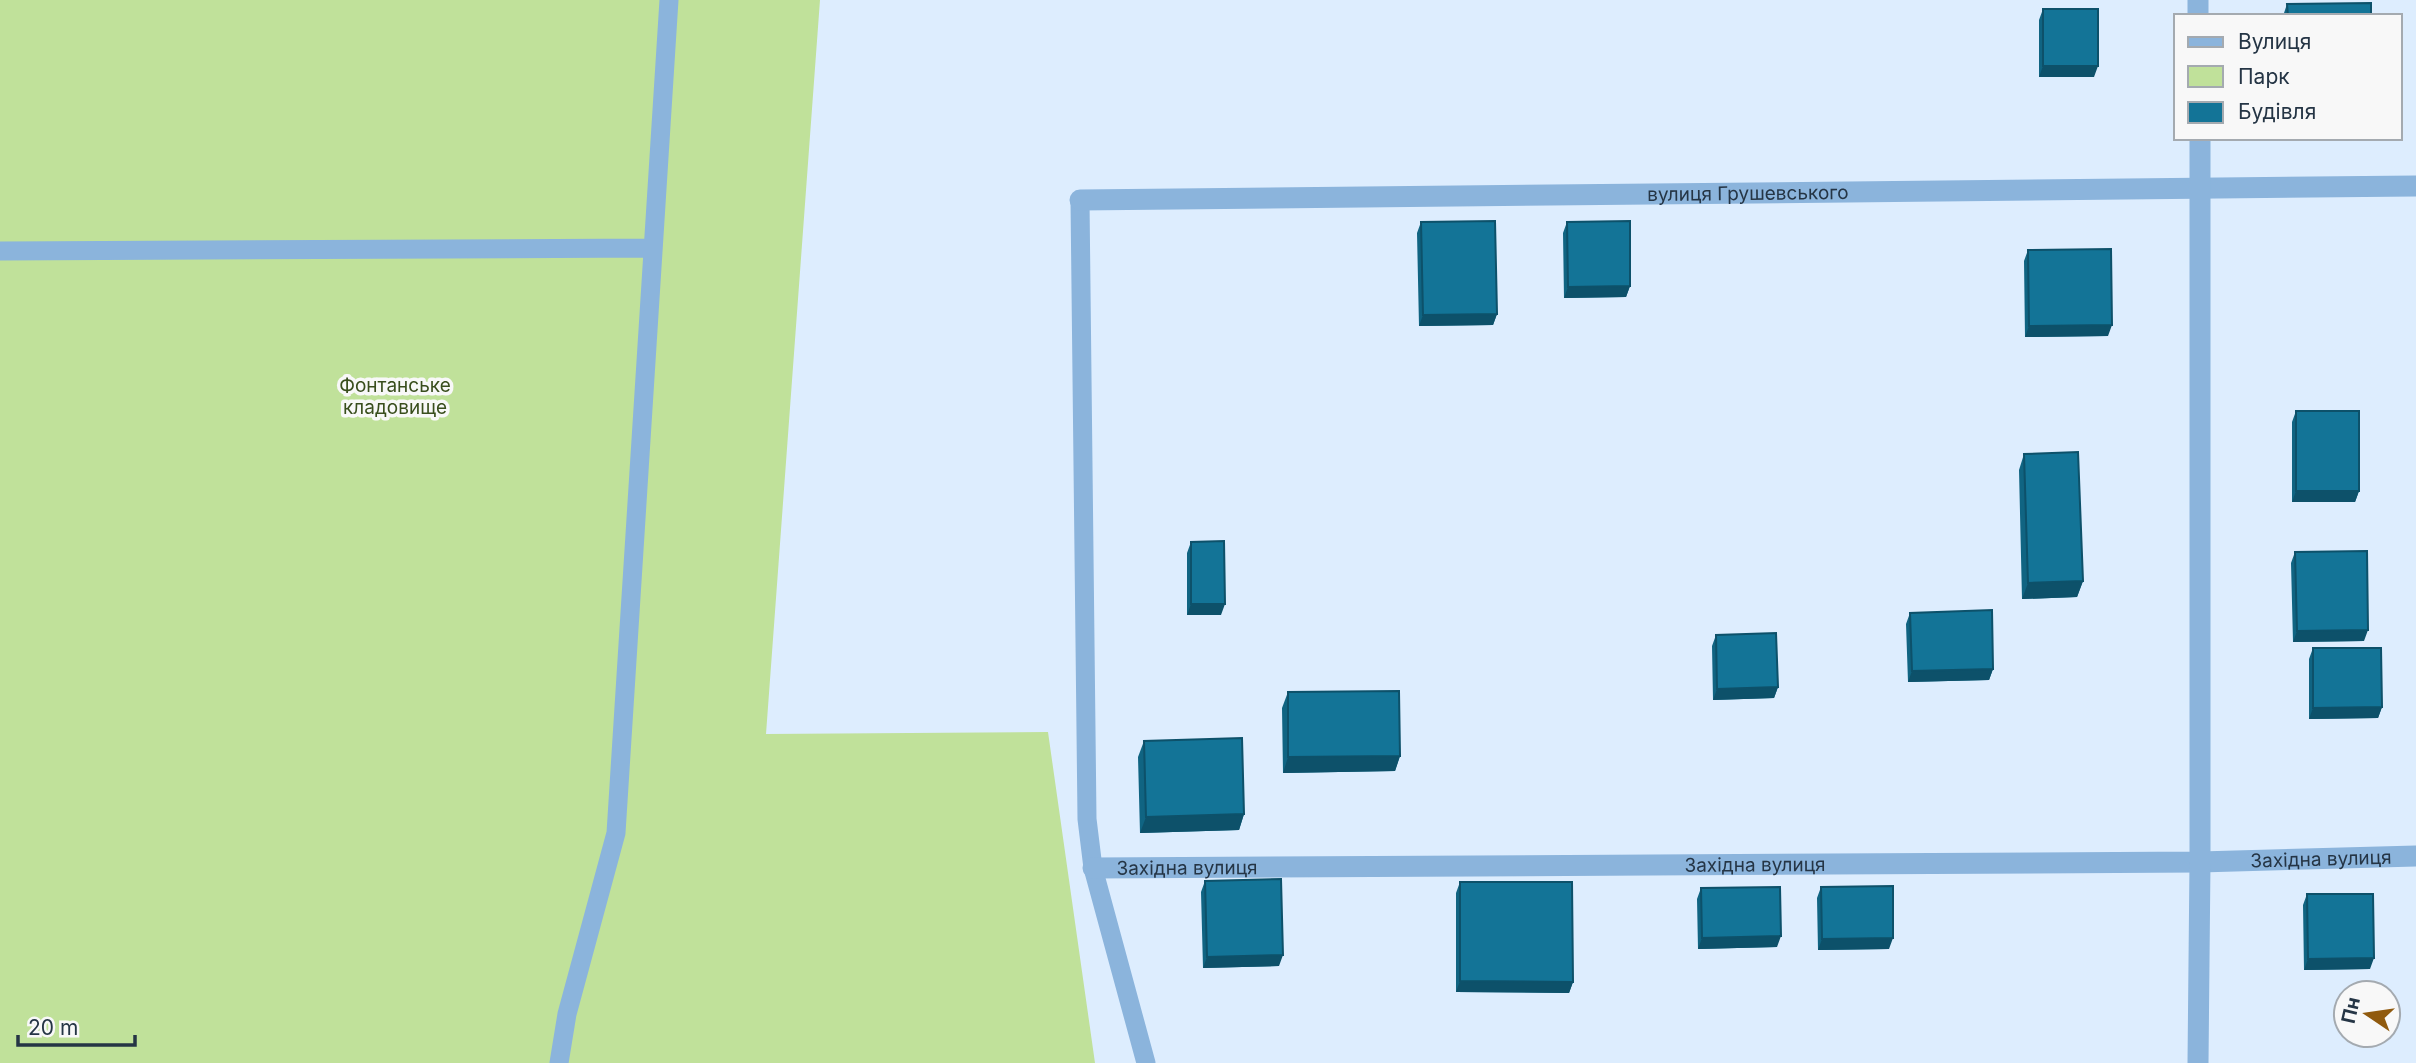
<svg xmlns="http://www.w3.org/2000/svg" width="2416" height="1063" font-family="Inter,sans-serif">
<rect width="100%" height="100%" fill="#ddedfe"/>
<path fill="#c0e19a" d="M0,0H820L766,734L1048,732L1095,1063H0Z"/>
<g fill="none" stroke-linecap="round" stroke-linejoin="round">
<path stroke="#8bb4dc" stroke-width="19" d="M1080,200L1087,819L1093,868L1146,1063
M0,251L652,248
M559,1063L567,1014L616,833L669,0"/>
<g stroke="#8bb4dc" stroke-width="21">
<path d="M2198,0V16"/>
<path id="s1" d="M1080,200L2416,186"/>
<path id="s2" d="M1093,868L2200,862L2416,856"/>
<path d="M2198,1063L2200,862V138"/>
</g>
</g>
<path fill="#106482" d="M2287,4L2371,16H2283Z
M2043,9L2094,77H2039V20Z
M1421,222L1497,314L1493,325L1419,326L1417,233Z
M1567,222L1630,286L1626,297L1564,298L1563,233Z
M2028,250L2108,336L2025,337L2024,261Z
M2296,411L2359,491L2355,502H2292V422Z
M2024,454L2083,581L2077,597L2022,599L2019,470Z
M1191,542L1221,615H1187V553Z
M2295,552L2364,641L2293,642L2291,563Z
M1910,613L1993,669L1989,680L1908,682L1906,624Z
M1716,635L1778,687L1774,698L1713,700L1712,646Z
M2313,648L2382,707L2378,718L2309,719V659Z
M1288,692L1400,756L1395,771L1283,773L1282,708Z
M1144,741L1244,814L1239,830L1140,833L1138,757Z
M1205,881L1279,966L1203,968L1201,892Z
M1460,882L1573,982L1569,993L1456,992V893Z
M1821,887L1889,949L1818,950L1817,898Z
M1701,888L1777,947L1698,949L1697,899Z
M2307,894L2370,969L2304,970L2303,905Z"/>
<path fill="#0d516a" d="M2043,66H2098L2094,77H2039Z
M1630,286L1626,297L1564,298L1568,287Z
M1497,314L1493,325L1419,326L1423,315Z
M2112,325L2108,336L2025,337L2029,326Z
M2296,491H2359L2355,502H2292Z
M2083,581L2077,597L2022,599L2028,583Z
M1191,604H1225L1221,615H1187Z
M2368,630L2364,641L2293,642L2297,631Z
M1993,669L1989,680L1908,682L1912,671Z
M1778,687L1774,698L1713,700L1717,689Z
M2382,707L2378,718L2309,719L2313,708Z
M1400,756L1395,771L1283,773L1288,757Z
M1244,814L1239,830L1140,833L1146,817Z
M1781,936L1777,947L1698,949L1702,938Z
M1893,938L1889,949L1818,950L1822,939Z
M1283,955L1279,966L1203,968L1207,957Z
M2374,958L2370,969L2304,970L2308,959Z
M1460,981L1573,982L1569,993L1456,992Z"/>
<path fill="#137497" stroke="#0d516a" stroke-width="2" d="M2371,3V16H2288L2287,4Z
M2043,9H2098V66H2043Z
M1495,221L1497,314L1423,315L1421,222Z
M1630,221V286L1568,287L1567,222Z
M2111,249L2112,325L2029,326L2028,250Z
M2296,411H2359V491H2296Z
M2078,452L2083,581L2028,583L2024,454Z
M1224,541L1225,604H1191V542Z
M2367,551L2368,630L2297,631L2295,552Z
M1992,610L1993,669L1912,671L1910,613Z
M1776,633L1778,687L1717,689L1716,635Z
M2313,648H2381L2382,707L2313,708Z
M1399,691L1400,756L1288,757V692Z
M1242,738L1244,814L1146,817L1144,741Z
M1281,879L1283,955L1207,957L1205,881Z
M1460,882H1572L1573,982L1460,981Z
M1893,886V938L1822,939L1821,887Z
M1780,887L1781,936L1702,938L1701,888Z
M2307,894H2373L2374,958L2308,959Z"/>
<g text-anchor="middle" stroke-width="7" stroke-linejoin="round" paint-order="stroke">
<g font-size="19" fill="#253545" stroke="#f8f8f8">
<text dy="7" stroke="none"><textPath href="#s1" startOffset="668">вулиця Грушевського</textPath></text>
<text dy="7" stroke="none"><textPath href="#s2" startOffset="1228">Західна вулиця</textPath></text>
<text dy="7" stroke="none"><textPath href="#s2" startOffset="662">Західна вулиця</textPath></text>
<text dy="7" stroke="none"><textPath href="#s2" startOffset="94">Західна вулиця</textPath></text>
</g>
<g font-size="19" fill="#394e1d" stroke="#f8f8f8">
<text x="395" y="392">Фонтанське<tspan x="395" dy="22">кладовище</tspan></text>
</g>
</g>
<rect x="2174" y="14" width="228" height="126" fill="#f8f8f8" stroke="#a4aab0" stroke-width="2"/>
<rect x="2188" y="37" width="35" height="10" fill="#8bb4dc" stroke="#a4aab0" stroke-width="2"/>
<text x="2238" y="49" font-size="21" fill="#253545">Вулиця</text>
<rect x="2188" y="66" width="35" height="21" fill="#c0e19a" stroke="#a4aab0" stroke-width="2"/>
<text x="2238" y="84" font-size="21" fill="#253545">Парк</text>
<rect x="2188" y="102" width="35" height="21" fill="#137497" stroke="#a4aab0" stroke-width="2"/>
<text x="2238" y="119" font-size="21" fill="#253545">Будівля</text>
<g transform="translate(2367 1014) rotate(283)"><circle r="33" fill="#f8f8f8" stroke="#a4aab0" stroke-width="2"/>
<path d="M0-5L12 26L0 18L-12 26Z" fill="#905a0e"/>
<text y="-10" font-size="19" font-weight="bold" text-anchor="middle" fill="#253545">Пн</text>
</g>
<path d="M18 1035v10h117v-10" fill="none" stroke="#253545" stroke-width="3.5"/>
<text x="28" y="1035" font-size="21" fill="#253545" stroke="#f8f8f8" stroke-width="5" paint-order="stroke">20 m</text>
</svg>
